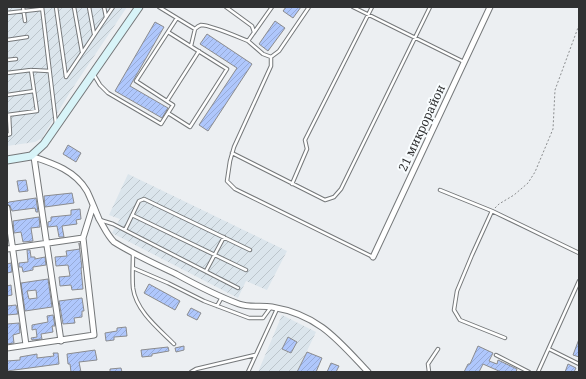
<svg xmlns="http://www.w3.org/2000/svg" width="586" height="379" font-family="'Noto Serif',serif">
<defs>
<pattern id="industrial-furrows" width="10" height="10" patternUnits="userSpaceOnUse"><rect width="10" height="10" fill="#dbe5ec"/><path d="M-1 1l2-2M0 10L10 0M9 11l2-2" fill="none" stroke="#bcc5cb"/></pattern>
<pattern id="building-hatch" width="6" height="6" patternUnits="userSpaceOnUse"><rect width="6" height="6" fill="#afc7fc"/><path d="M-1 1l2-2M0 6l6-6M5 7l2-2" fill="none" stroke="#97abd8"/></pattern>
</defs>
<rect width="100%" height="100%" fill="#eceff2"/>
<path fill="url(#industrial-furrows)" d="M7,7H127L72,89L42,138L35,142L7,146Z
M128,174L287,251L267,290L246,281L238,298L112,233L120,219L109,215Z
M282,315L316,332L297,372H258Z"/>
<path fill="url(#building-hatch)" stroke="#8b8c8f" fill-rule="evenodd" d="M286,7H301L293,18L283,11Z
M275,21L285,28L268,51L259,44Z
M155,22L164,27L130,86L168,108L162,118L115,91Z
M207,34L252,64L208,131L199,125L237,68L200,44Z
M68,145L81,153L76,162L63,154Z
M26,180L28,191L19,192L17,181Z
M72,193L74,203L45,207L44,196Z
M36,198L38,212H36L35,208L12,211L10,206L7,204L9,202Z
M80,209L81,219L76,220L77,224L62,226L64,237H59L57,226L48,227V222L51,221V217L71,215V210Z
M39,217L40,227L31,228L33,241L23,242L21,232L14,233L13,221Z
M79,243L82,268H81L83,289L72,290L71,285L60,286L59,277L70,276L68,265L56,266L55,257L67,256L66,251L80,249Z
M27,250H30L31,257H35V259L45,257L46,265L33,267V270L23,272L22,267H19V263L28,262Z
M11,263L12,272L7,273V264Z
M48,279L52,307L25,311L21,283ZM36,290L37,298L29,299L27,291Z
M149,284L180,301L175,310L144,293Z
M11,285L12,295L7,296V286Z
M82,298L84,311H82V317L74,318L75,323L63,324L59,301Z
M16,305L18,314L7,315V306Z
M191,308L201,313L197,320L187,315Z
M53,315L55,326H52L53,332L41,334L42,339L32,340L31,338L37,337L36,329L32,330V325L48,322L47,316Z
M19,323L20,333L13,335L14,343L7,344V324Z
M126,327L127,336L114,337V340L106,341L105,333L117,331V328Z
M288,337L297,342L291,353L282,349Z
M579,339V357L573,355Z
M184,346V350L176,352L175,348Z
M478,346L493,353L489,361L497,364L498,360L517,369L516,372H501L483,364L479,372H464L468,364H470Z
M168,347L169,351L152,354V356L142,357L141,350Z
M95,350L97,360L79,362L81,372H71L70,364H68L67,354Z
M307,352L322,358L316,372H297Z
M53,353H58L59,364L7,371V361L20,360V357L37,354V358L54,356Z
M331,363L339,366L336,372H327Z
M568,364L576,368L574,372H565Z
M121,368L122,372H110V369Z"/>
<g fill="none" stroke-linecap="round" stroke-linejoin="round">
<defs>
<path id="lane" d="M23,7L25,21
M42,7L56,124
M56,7L66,77L113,7
M74,7L82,52
M89,7L94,34
M104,7L106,17
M159,7L195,29L191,46
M226,7L252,26L254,32
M353,7L464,62
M7,13L42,9
M195,29C198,26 198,26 201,25C211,25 238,37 248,41L272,7
M7,40L27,37
M248,41L263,54L271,57L279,51L309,7
M271,57V66L234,147L230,161L227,181L235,189L373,257
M7,60L16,59
M7,73L31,70L49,71
M94,75L100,85L108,93L161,124L173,105L136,81L177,18
M7,95L34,91
M167,101L199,51
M168,113L190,127L227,69L168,32
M7,115L37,111L31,70
M7,135L10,134L9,115
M232,153L325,200L334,197L341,189L430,7
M292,184L307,149L305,140L372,7
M440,190L492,211
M132,215L246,270
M100,220L113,224L238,288
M125,230L139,201L144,199L250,250
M133,253C133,265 132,277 133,288C136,311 159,329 174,344
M133,268L168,283L204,301L249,318H263L271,307
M206,271L224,237
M217,306L222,297
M505,338L460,320L454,310L457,291L472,255L492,211L579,253
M549,349L579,364
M496,355L529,372
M191,372L196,369L255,355
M248,372L277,309
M429,372L428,364L438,349
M538,372L579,281"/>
<path id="street" d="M31,156C52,163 75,170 87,191C91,199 95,210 99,219C104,227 107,235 114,242C133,254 155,264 176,274C196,285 217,296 239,304C250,308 261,305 272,307C319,315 338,340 368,372
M34,157L61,341
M7,208L26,345
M7,249L83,238
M373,257L490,7
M7,348L94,335L83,238L93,206"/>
<path id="secondary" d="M7,160L31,156L44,144L139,7"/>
</defs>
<use href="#lane" stroke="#75787a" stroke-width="4.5"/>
<use href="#street" stroke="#75787a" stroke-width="7"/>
<use href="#secondary" stroke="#75787a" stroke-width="9"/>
<path stroke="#8b8d8f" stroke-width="1" stroke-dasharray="2 2" stroke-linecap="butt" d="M495,208L499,204L514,195L528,183L535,172L553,129L555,90L579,25"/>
<use href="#lane" stroke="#fff" stroke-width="2.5"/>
<use href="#street" stroke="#fff" stroke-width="5"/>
<use href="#secondary" stroke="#d8f4f8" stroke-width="7"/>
</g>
<g text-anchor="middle" stroke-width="4" stroke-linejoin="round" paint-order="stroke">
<g font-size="12" fill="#303132" stroke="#f9fdff">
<text transform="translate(422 128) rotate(-65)" y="4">21 микрорайон</text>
</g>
</g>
<rect width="586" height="379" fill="none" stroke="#303132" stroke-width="16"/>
</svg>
